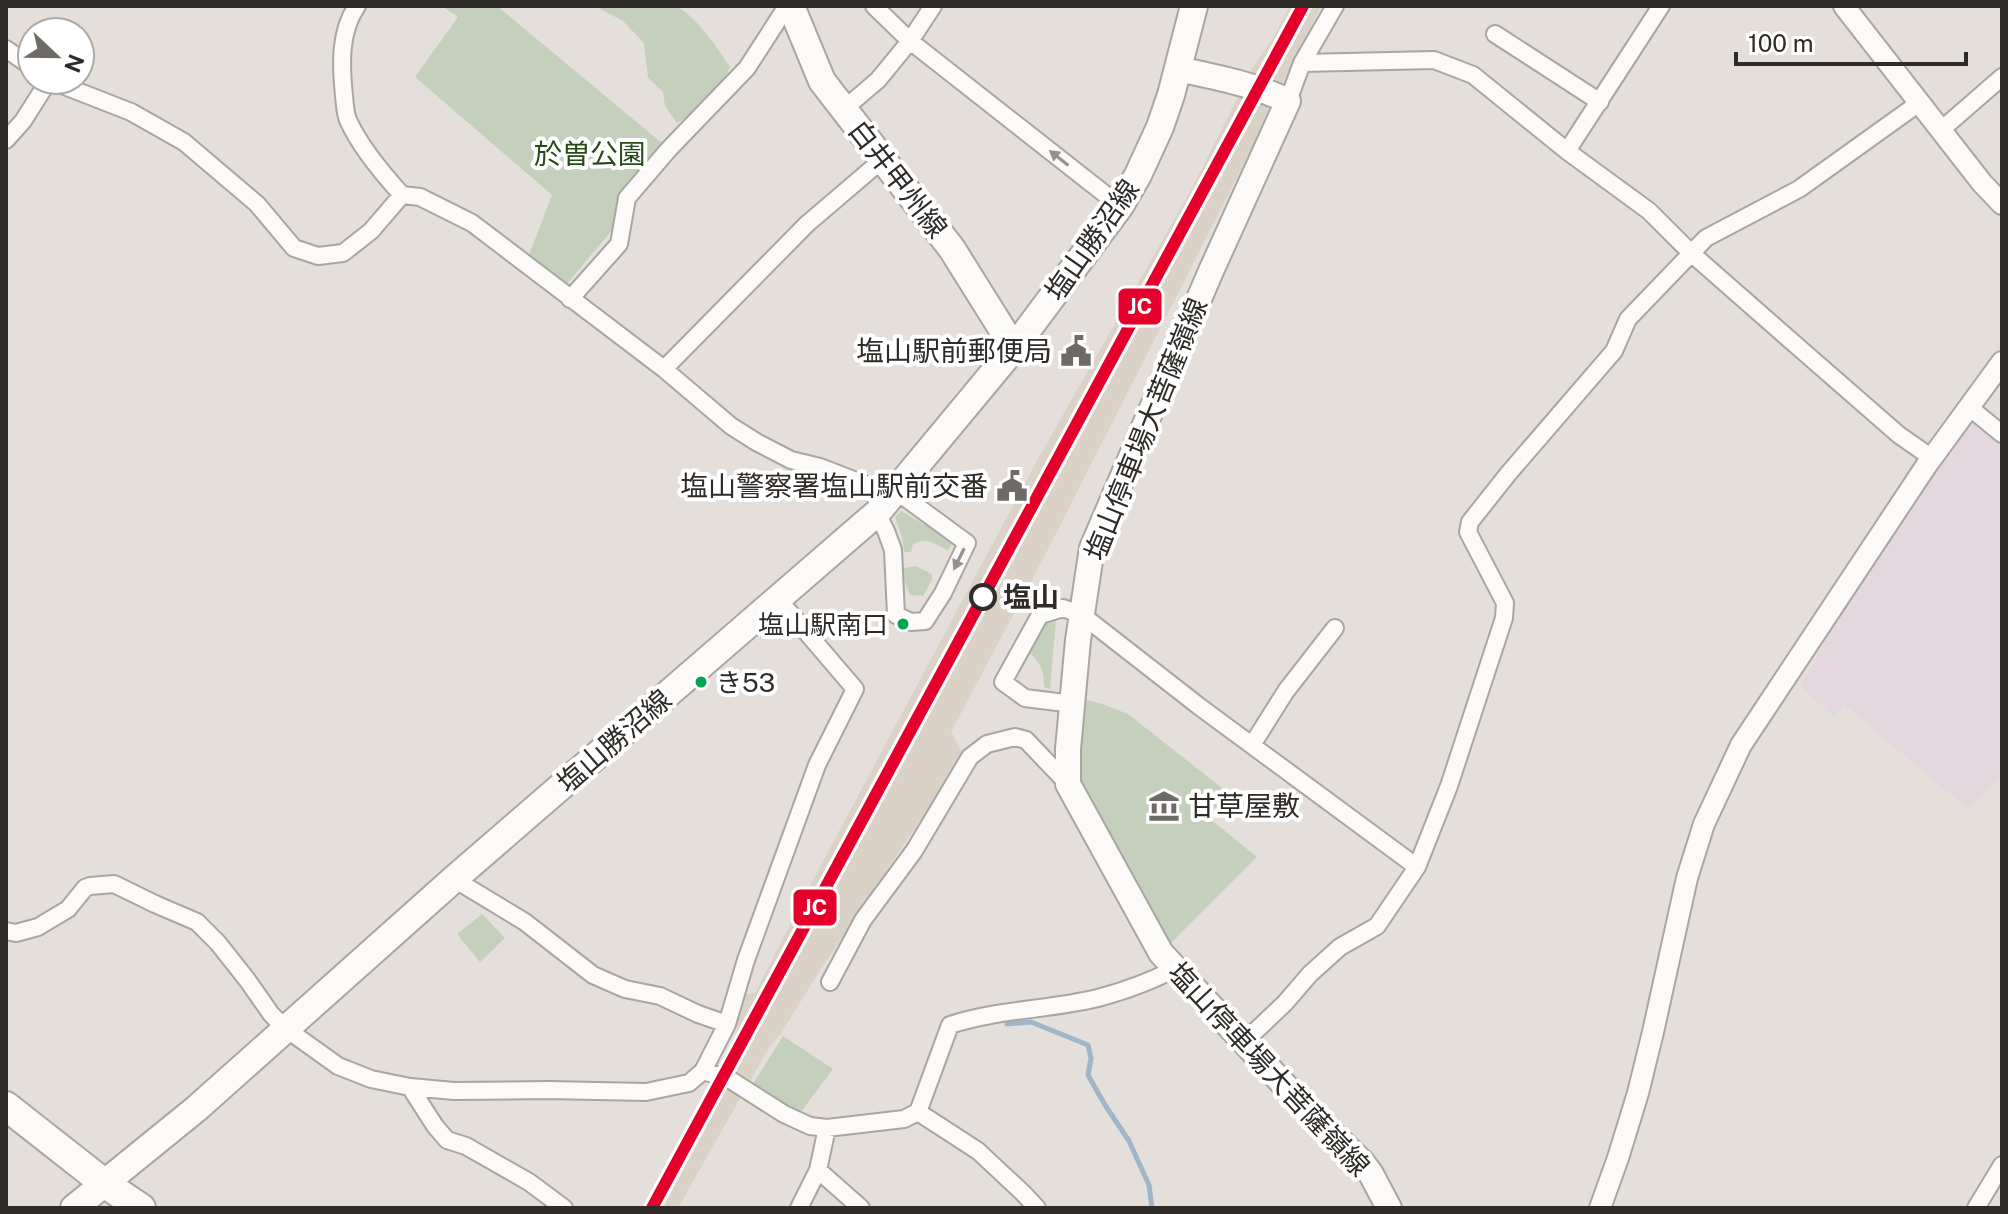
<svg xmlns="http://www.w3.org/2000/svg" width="2008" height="1214" font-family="'Public Sans','Noto Sans JP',sans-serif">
<rect width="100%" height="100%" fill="#e4dfda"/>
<path fill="#dbd2c7" d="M1290,6H1321L1269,109L1251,150L1043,559L951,732L964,755L817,975L780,1035L770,1046L678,1208H644L707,1091L737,1031V1020L743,995L755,993L814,878L1039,457L1191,190L1238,97L1244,80L1273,38Z"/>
<path fill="#e4d7de" d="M1969,407L2002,434V776L1968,809L1844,704L1834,717L1800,685L1926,466Z"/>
<path fill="#c4d0bb" d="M442,6H497L669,149L624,216L560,292L526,263L552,195L415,77L458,17Z
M595,6H677C700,21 715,45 730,67C718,94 703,109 677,123L665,106L663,92L648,78L644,43L623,21Z
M901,511L953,541L948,551C936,544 927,537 913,544L911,552H904L902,537L895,517Z
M916,566L932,574V580L923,596L910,595L904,579V568Z
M1046,619H1056L1050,689L1044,687C1044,669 1041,665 1029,652Z
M1075,697L1102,704L1128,714L1227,792L1210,819L1257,857L1161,953L1074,798Z
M482,914L505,938L480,962L457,934Z
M783,1036L833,1069L800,1113L751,1087Z"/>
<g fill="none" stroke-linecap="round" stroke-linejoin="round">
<path stroke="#9fb5ca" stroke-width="5" d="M1007,1024L1031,1022L1088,1045L1091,1058L1088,1075L1105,1105L1129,1141L1149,1185L1152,1208"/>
<defs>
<path id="minor" d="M357,6C339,32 341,66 344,96C345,104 345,113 348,120C360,147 382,173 402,195L420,197L472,223L664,369L731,426L758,443L791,460L820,467L864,484L890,499
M874,6L910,41L1120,206
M1495,34L1600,102
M6,49L32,67
M1302,63L1434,60L1473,75L1567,151L1649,211L1691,253L1797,346L1899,435L1932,458
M49,80L131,112L184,142L257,204L294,248L318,256L343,253L371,231L402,195
M1288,101L1302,63L1335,6
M844,109L878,80L910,41L933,6
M1941,130L2002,77
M6,140L23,121L49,80
M1567,151L1661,6
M570,299L619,244L627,198L669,149L747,68L787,6
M664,369L807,224L882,160
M1969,407L2002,434
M877,513L886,531L893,550L896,615L911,622L925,621L943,593L967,543L896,491
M1073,704L1025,698L1003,682L1040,615L1063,608L1082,615L1200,707L1417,867
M1252,745L1286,691L1335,628
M454,879L525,922L593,975L625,989L660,996L698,1014L727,1024
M6,931L16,933L38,927L68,909L85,888L90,886L114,884L155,904L197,922L218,943L248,981L271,1014L285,1028L338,1066L371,1079L410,1087L454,1091L548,1090L646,1092L689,1083L703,1071L727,1024L746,960L817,765L855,689L778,599
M830,982L863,920L914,851L970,757L987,744L1015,737L1026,740L1068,784
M1244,1042L1285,1003L1310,974L1340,947L1377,926L1417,867L1449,786L1504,618L1505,603L1468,532L1470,522L1508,474L1614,351L1628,319L1706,238L1799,189L1919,103
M703,1071L729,1079L784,1114L810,1126L827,1128L904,1119L918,1112L950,1025C998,1009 1049,1010 1098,998C1124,991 1150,982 1174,969
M410,1087L435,1126L447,1140L466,1146L529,1182L564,1208
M918,1112L978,1151L1023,1193L1037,1208
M818,1170L861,1208
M799,1208L818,1170L827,1128
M1976,1208L2002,1165"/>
<path id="tertiary" d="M1844,6L1982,183L2002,204
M1600,1208L1618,1158L1638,1093L1653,1032L1687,878L1704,824L1741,745L1926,466L2002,362"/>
<path id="secondary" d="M1178,69C1216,77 1253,84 1288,101L1211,271L1092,548L1078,640L1068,749V784L1161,953L1304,1106L1362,1162L1371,1174L1389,1208"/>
<path id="primary" d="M791,6L822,81L952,249L1014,348
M74,1208L196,1109L454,879L877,513L1014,348L1120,206L1138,175L1160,127L1171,95L1194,6"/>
<path id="trunk" d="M6,1106L104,1183L141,1208"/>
</defs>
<use href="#minor" stroke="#a9a5a1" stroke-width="20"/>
<use href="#tertiary" stroke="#a9a5a1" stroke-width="24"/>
<use href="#secondary" stroke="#a9a5a1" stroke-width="28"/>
<use href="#primary" stroke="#a9a5a1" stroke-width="30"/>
<use href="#trunk" stroke="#a9a5a1" stroke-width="32"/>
<use href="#minor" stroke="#fbfaf9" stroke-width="16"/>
<use href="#tertiary" stroke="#fbfaf9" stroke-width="20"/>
<use href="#secondary" stroke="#fbfaf9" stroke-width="24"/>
<use href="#primary" stroke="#fbfaf9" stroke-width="26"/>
<use href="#trunk" stroke="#fbfaf9" stroke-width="28"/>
<defs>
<path id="rail-1" d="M652,1208L1303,6"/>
</defs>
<use href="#rail-1" stroke="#fff" stroke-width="18"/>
<use href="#rail-1" stroke="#e4002b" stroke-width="12"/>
</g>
<defs><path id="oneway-solid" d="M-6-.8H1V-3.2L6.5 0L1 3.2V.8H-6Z" transform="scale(2)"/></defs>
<g fill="#949290">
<use href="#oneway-solid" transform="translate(1059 158) rotate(-142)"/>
<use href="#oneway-solid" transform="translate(959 559) rotate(116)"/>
</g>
<defs>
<symbol id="civic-bare" viewBox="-9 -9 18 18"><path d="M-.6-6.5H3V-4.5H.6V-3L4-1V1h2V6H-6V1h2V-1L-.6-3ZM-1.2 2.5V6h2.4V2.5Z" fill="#6e6a66" stroke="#fff" stroke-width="2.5" paint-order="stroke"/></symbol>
<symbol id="museum-bare" viewBox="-9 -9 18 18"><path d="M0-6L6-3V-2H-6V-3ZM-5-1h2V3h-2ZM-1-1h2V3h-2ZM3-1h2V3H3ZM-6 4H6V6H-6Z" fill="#6e6a66" stroke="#fff" stroke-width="2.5" paint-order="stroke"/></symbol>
</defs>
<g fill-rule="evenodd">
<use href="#civic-bare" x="1054" y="329" width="44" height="44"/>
<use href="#civic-bare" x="990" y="464" width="44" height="44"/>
<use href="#museum-bare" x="1142" y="784" width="44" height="44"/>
</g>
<circle fill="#fff" stroke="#2e2b28" stroke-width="4" cx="983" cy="597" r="12"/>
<g fill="#00a651" stroke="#fff" stroke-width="3">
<circle cx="903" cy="624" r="7"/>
<circle cx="701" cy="682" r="7"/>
</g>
<g text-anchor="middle" stroke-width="8" stroke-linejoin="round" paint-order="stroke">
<g font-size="26" fill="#2e2b28" stroke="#fff" text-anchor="end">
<text x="888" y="634">塩山駅南口</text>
<text x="716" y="692" text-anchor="start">き53</text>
</g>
<g font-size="28" fill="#264a18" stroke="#fff">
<text x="590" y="164">於曽公園</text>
</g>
<g font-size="28" fill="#2e2b28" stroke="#fff">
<text transform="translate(898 179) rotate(52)" y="10">白井甲州線</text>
<text transform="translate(1092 240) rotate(-55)" y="10">塩山勝沼線</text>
<text transform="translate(1146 429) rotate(-68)" y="10">塩山停車場大菩薩嶺線</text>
<text transform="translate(614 741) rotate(-41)" y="10">塩山勝沼線</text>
<text transform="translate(1269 1069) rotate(47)" y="10">塩山停車場大菩薩嶺線</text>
</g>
<g font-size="28" fill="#2e2b28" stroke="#fff" text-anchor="end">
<text x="1052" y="361">塩山駅前郵便局</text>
<text x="988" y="496">塩山警察署塩山駅前交番</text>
<text x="1188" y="816" text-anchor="start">甘草屋敷</text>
</g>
<g font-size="28" font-weight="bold" fill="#2e2b28" stroke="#fff" text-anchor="start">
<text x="1003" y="607">塩山</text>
</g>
</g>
<g stroke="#fff" stroke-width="3">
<rect x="1117" y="287" width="46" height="39" rx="8" fill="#e4002b"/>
<rect x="792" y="888" width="46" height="39" rx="8" fill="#e4002b"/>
</g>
<g font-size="22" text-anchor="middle" font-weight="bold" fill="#fff">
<text x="1140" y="314">JC</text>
<text x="815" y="915">JC</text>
</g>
<rect width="2008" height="1214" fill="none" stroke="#2e2b28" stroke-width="16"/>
<g transform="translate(56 56) rotate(112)"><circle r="38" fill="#ffffff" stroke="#abaaa9" stroke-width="2"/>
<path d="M0-6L14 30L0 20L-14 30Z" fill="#6e6a66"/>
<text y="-12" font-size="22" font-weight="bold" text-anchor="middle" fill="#2e2b28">N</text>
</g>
<path d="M1736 52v12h230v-12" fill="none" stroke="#2e2b28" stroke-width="4"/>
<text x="1748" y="52" font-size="24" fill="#2e2b28" stroke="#ffffff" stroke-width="6" paint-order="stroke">100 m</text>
</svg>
